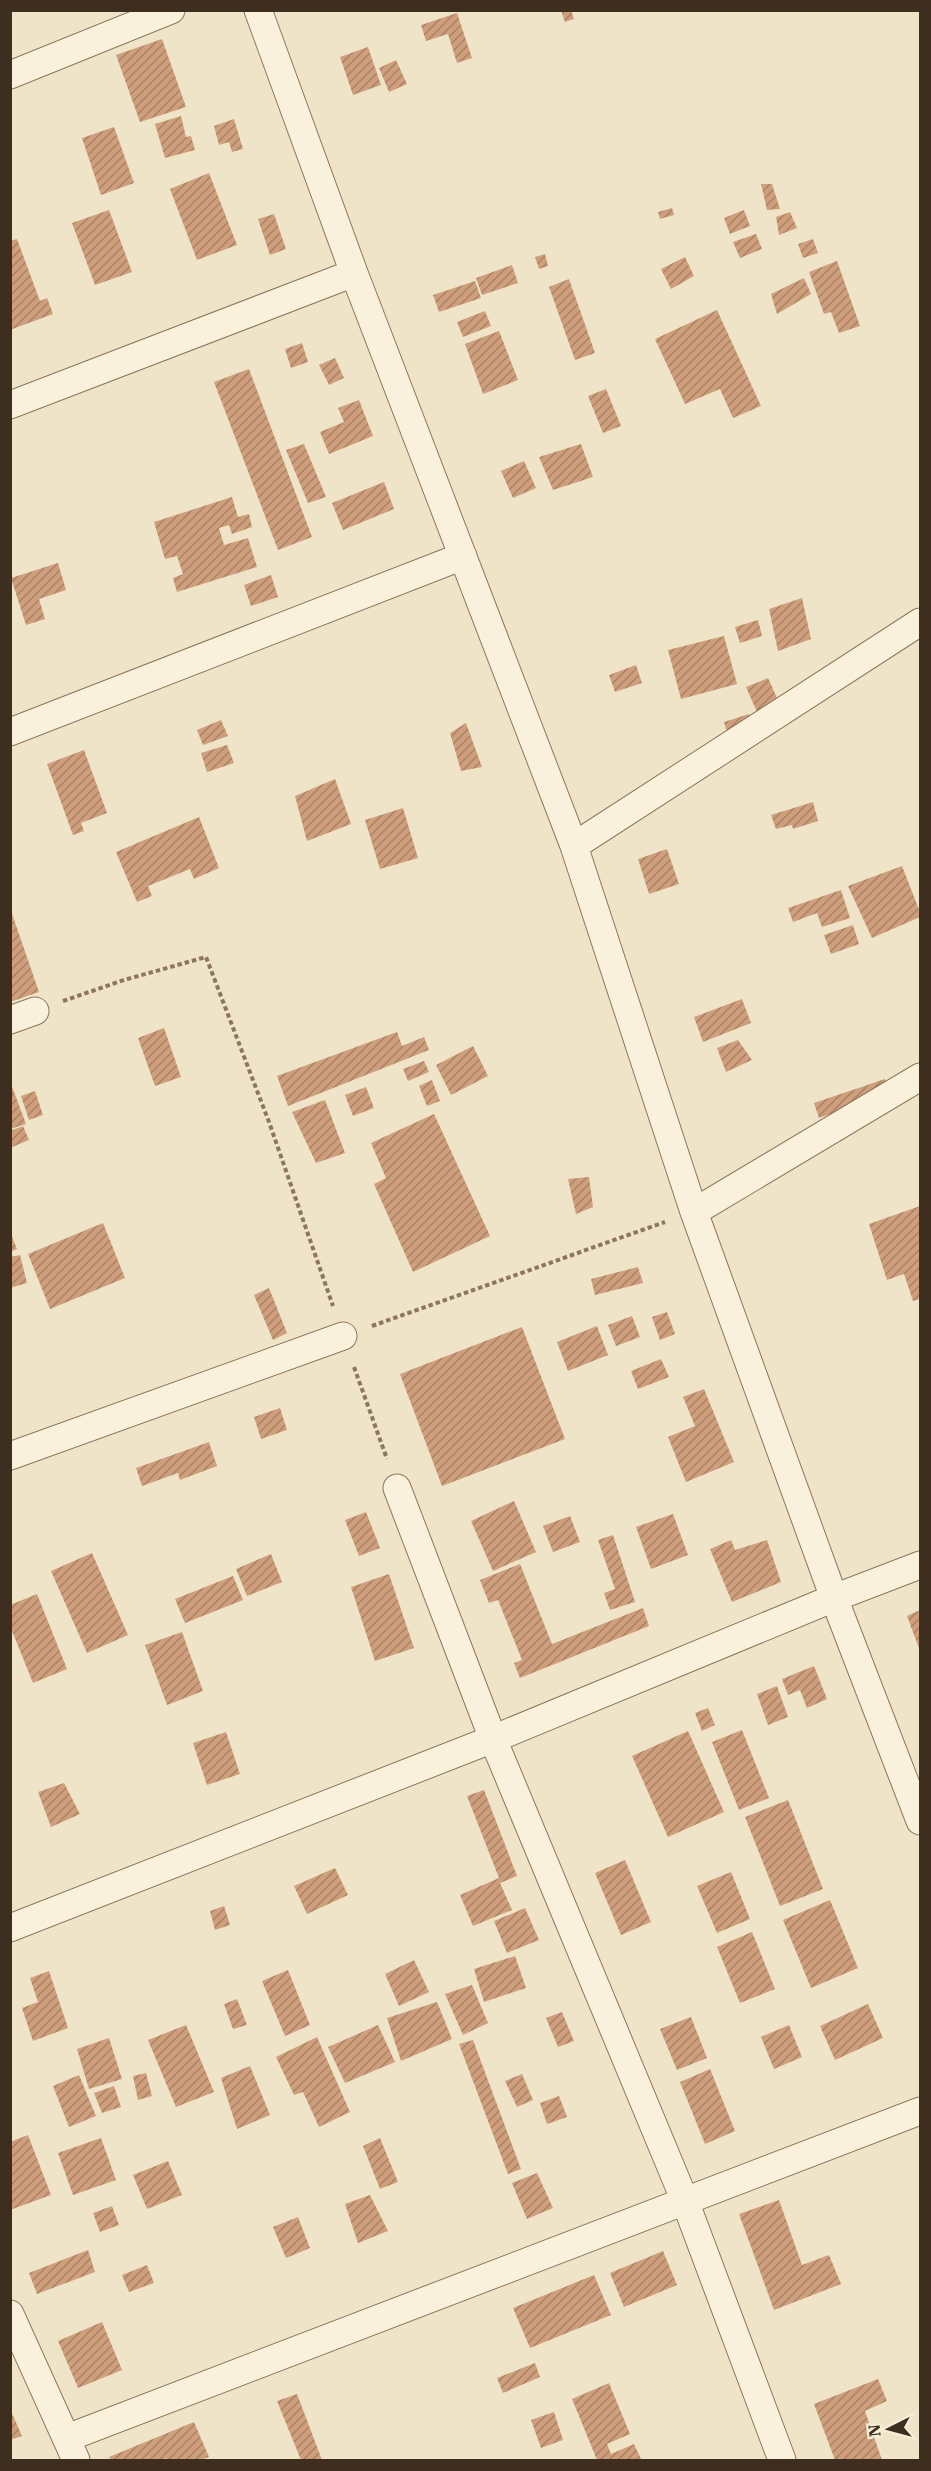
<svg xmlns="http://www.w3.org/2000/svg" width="931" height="2471" font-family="'IBM Plex Serif',serif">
<defs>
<pattern id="building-hatch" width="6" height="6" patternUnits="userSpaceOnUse" patternTransform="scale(1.5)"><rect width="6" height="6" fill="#cf9f7d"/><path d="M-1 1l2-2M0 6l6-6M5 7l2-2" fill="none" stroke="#a98266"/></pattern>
</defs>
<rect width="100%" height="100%" fill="#f0e4c8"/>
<path fill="url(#building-hatch)" d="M561,10H571L574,19L565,22Z
M457,13L472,58L457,63L448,34L426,41L421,25Z
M162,39L186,107L140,122L116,55Z
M368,47L381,85L353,95L340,57Z
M396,60L407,84L389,92L379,68Z
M181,116L186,137L191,136L195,150L165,158L155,124Z
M234,119L243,149L232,152L229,142L219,145L214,126Z
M114,127L134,183L101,195L82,138Z
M209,173L237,245L197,260L170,189Z
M761,184H772L780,209L767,210Z
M672,208L674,215L660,219L658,212Z
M109,210L132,272L95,285L72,223Z
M744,210L750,226L730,234L724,218Z
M790,212L797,228L779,235L776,217Z
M274,214L286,249L270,255L258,219Z
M756,234L762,249L740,258L733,242Z
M17,239L40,301L47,298L53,314L10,330V241Z
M813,239L818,253L803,258L798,244Z
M545,254L548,266L539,269L535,257Z
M685,257L694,276L671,289L661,269Z
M837,261L860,326L839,333L831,312L824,314L809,272Z
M512,265L518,283L482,295L476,278Z
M804,278L811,294L777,314L771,294Z
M569,279L595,353L575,360L549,287Z
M475,281L481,298L439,312L433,295Z
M717,310L761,406L733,418L720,389L685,404L655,339Z
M485,311L491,326L463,337L457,322Z
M499,331L518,380L483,394L465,344Z
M302,343L308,362L291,368L285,349Z
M335,358L344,378L329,385L319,365Z
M249,369L312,537L278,550L214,382Z
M606,389L621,426L603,433L588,396Z
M359,400L373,436L329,454L320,432L344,422L338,408Z
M304,444L326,497L308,503L286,450Z
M581,444L593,477L553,490L539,457Z
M524,461L536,488L513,498L501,471Z
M384,482L394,509L343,530L332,503Z
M232,497L238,517L249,514L252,527L232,534L229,525L219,528L224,545L248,538L257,567L177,592L173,578L183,574L177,556L165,559L154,522Z
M58,563L66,590L39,599L45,619L26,625L11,578Z
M271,575L278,597L251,606L244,585Z
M802,598L811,639L778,651L769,609Z
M758,620L762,636L740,643L735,627Z
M724,636L737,684L681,699L668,650Z
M636,665L642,683L615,692L609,675Z
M768,678L786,718L764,728L746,687Z
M749,714L754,731L729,739L724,722Z
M221,720L228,736L203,745L197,730Z
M466,723L482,767L461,771L450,733Z
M227,745L234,763L207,772L201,753Z
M84,750L107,813L81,823L84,831L73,835L47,764Z
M335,779L351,824L307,841L295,796Z
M813,802L818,821L793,829L792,825L776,829L771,815Z
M403,808L418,858L380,869L365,820Z
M199,817L219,868L194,879L190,869L148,886L152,896L137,902L116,852Z
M667,849L679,884L649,894L638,859Z
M902,866L920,912V917L872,938L848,886Z
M841,890L850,918L822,927L817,913L793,922L788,908Z
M10,908L39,992L10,1002Z
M853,925L859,944L831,954L824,935Z
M742,999L751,1023L703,1042L694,1017Z
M164,1028L181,1077L155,1086L138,1038Z
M397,1032L402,1046L424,1037L429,1050L288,1106L277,1076Z
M738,1040L752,1060L726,1072L717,1048Z
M473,1046L488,1076L451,1095L436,1065Z
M424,1061L429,1072L408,1081L403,1069Z
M885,1079L890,1093L819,1118L814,1103Z
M432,1080L440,1101L427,1106L419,1086Z
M10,1081L26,1124L10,1129Z
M366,1087L374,1108L353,1116L345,1095Z
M35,1091L43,1115L29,1120L21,1096Z
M325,1100L345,1153L316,1163L292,1112Z
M434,1114L490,1236L413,1272L374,1184L386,1178L371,1143Z
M23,1126L29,1140L10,1148V1131Z
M589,1177L593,1207L576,1214L568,1179Z
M920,1206V1299L913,1301L904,1274L887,1280L869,1224Z
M103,1223L125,1278L50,1309L28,1254Z
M10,1232L17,1249L10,1252Z
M20,1255L27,1283L10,1288V1257Z
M638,1267L643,1283L595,1295L591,1279Z
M269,1288L287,1333L273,1340L254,1295Z
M667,1312L675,1334L660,1340L652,1317Z
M632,1316L640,1337L616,1346L608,1325Z
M597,1326L608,1355L568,1371L557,1342Z
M522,1327L565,1439L442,1486L400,1374Z
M661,1359L669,1377L638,1389L631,1371Z
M704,1389L734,1462L686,1482L668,1437L695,1426L683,1397Z
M280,1408L287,1430L261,1439L254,1417Z
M209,1442L217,1466L180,1480L178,1473L142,1486L136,1468Z
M514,1501L536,1552L493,1571L471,1521Z
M366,1512L380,1548L359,1556L345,1520Z
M673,1514L688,1555L651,1569L636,1527Z
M570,1516L580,1542L553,1552L543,1526Z
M613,1535L635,1602L610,1610L604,1593L615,1589L598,1540Z
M731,1540L735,1550L767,1540L781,1582L732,1602L710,1549Z
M92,1553L128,1635L87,1653L51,1571Z
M271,1554L282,1582L247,1596L236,1569Z
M520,1564L552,1644L643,1608L649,1626L520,1678L514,1663L522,1660L498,1600L489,1603L480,1580Z
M389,1574L414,1648L375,1661L351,1587Z
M233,1576L243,1600L185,1623L175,1599Z
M37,1594L67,1669L33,1683L10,1626V1605Z
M920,1610V1651L907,1616Z
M182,1632L203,1691L167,1705L145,1645Z
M814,1666L827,1699L807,1708L800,1690L788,1695L782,1679Z
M777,1686L788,1717L768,1725L757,1694Z
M708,1708L715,1725L702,1731L695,1713Z
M742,1730L769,1798L739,1810L712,1742Z
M688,1731L724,1812L668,1837L632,1756Z
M226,1732L240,1774L207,1785L193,1743Z
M64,1783L80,1814L51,1827L38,1792Z
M484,1790L517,1876L500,1883L512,1910L473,1926L460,1895L499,1878L467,1796Z
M788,1800L823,1889L780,1906L745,1817Z
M625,1860L651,1922L621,1935L595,1873Z
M335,1868L348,1895L307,1914L294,1886Z
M731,1872L750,1919L717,1933L697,1886Z
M830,1900L858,1968L811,1988L783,1920Z
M224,1906L230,1925L215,1930L210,1911Z
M525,1908L539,1940L507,1953L494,1921Z
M752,1932L775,1989L740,2003L717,1947Z
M515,1956L526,1988L484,2002L474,1969Z
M414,1960L429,1992L399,2006L385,1974Z
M288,1970L310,2025L285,2036L262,1981Z
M49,1971L68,2028L33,2041L22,2008L38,2002L30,1978Z
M472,1985L488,2023L463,2035L445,1994Z
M237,1999L247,2025L233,2029L224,2004Z
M437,2002L452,2039L401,2061L387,2018Z
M868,2004L883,2038L835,2060L820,2026Z
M562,2012L574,2041L558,2047L546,2018Z
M691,2017L707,2058L677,2070L660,2029Z
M186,2025L214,2092L176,2107L148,2040Z
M378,2025L395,2062L345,2083L328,2047Z
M789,2025L802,2057L774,2069L761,2037Z
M317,2037L350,2112L319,2127L303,2092L294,2095L276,2057Z
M109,2038L122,2079L89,2089L77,2049Z
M473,2040L521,2169L508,2174L459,2044Z
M250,2066L270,2115L237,2129L221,2078Z
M710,2069L735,2131L705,2144L680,2082Z
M146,2073L152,2096L138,2100L133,2076Z
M522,2074L533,2100L517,2107L505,2081Z
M79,2075L96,2116L69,2127L53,2086Z
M114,2086L121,2107L102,2113L94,2093Z
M559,2096L567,2117L547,2124L540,2103Z
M28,2135L51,2195L10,2210V2142Z
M101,2138L116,2180L73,2195L58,2153Z
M380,2138L398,2182L380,2189L363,2146Z
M168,2161L182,2195L147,2209L133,2175Z
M537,2173L553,2208L527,2219L512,2183Z
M370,2195L388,2231L358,2243L345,2204Z
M779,2200L802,2265L829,2255L841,2284L774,2310L739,2214Z
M112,2206L119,2225L100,2232L93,2213Z
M298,2217L310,2248L286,2258L273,2227Z
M88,2250L95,2272L37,2294L29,2273Z
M663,2251L677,2285L624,2307L610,2273Z
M147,2265L154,2283L129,2292L122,2275Z
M594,2275L611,2315L530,2348L513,2308Z
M102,2322L122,2370L78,2388L58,2341Z
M535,2363L540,2377L503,2393L497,2378Z
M878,2379L887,2401L865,2411L882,2460H835L814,2404Z
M609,2383L630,2434L607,2444L611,2454L634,2444L641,2459L638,2460H597L572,2399Z
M297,2394L322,2460H301L277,2401Z
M10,2409L22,2436L10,2440Z
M554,2412L563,2440L541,2448L531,2420Z
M194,2422L209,2457L200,2460H167L166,2458L164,2460H111L109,2457Z"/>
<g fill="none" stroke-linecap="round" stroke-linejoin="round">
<defs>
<path id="minor" d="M258,10L354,273L574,846L694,1212L834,1598L920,1821
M10,75L171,10
M10,405L354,273
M10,732L463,556
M574,846L920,622
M10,1020L35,1011
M694,1212L920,1077
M10,1456L343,1336
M397,1488L493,1739L685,2201L782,2460
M10,1928L493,1739L834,1598L920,1565
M10,2314L76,2460
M67,2438L920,2111"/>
</defs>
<use href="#minor" stroke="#8d765c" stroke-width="29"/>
<path stroke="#8d765c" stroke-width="4" stroke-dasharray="4.5 3" stroke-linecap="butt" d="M63,1001L124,980L206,957L269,1122L333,1306
M372,1326L665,1222
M354,1367L387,1459"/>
<use href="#minor" stroke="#faf1dc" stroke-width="27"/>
</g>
<rect width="931" height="2471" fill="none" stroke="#3d2e20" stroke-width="24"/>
<g transform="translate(889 2429) rotate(264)" stroke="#f7eed8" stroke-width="4.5" paint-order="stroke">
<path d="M0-4.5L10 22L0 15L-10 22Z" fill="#3d2e20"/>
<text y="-9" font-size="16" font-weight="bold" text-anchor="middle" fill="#3d2e20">N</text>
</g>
</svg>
